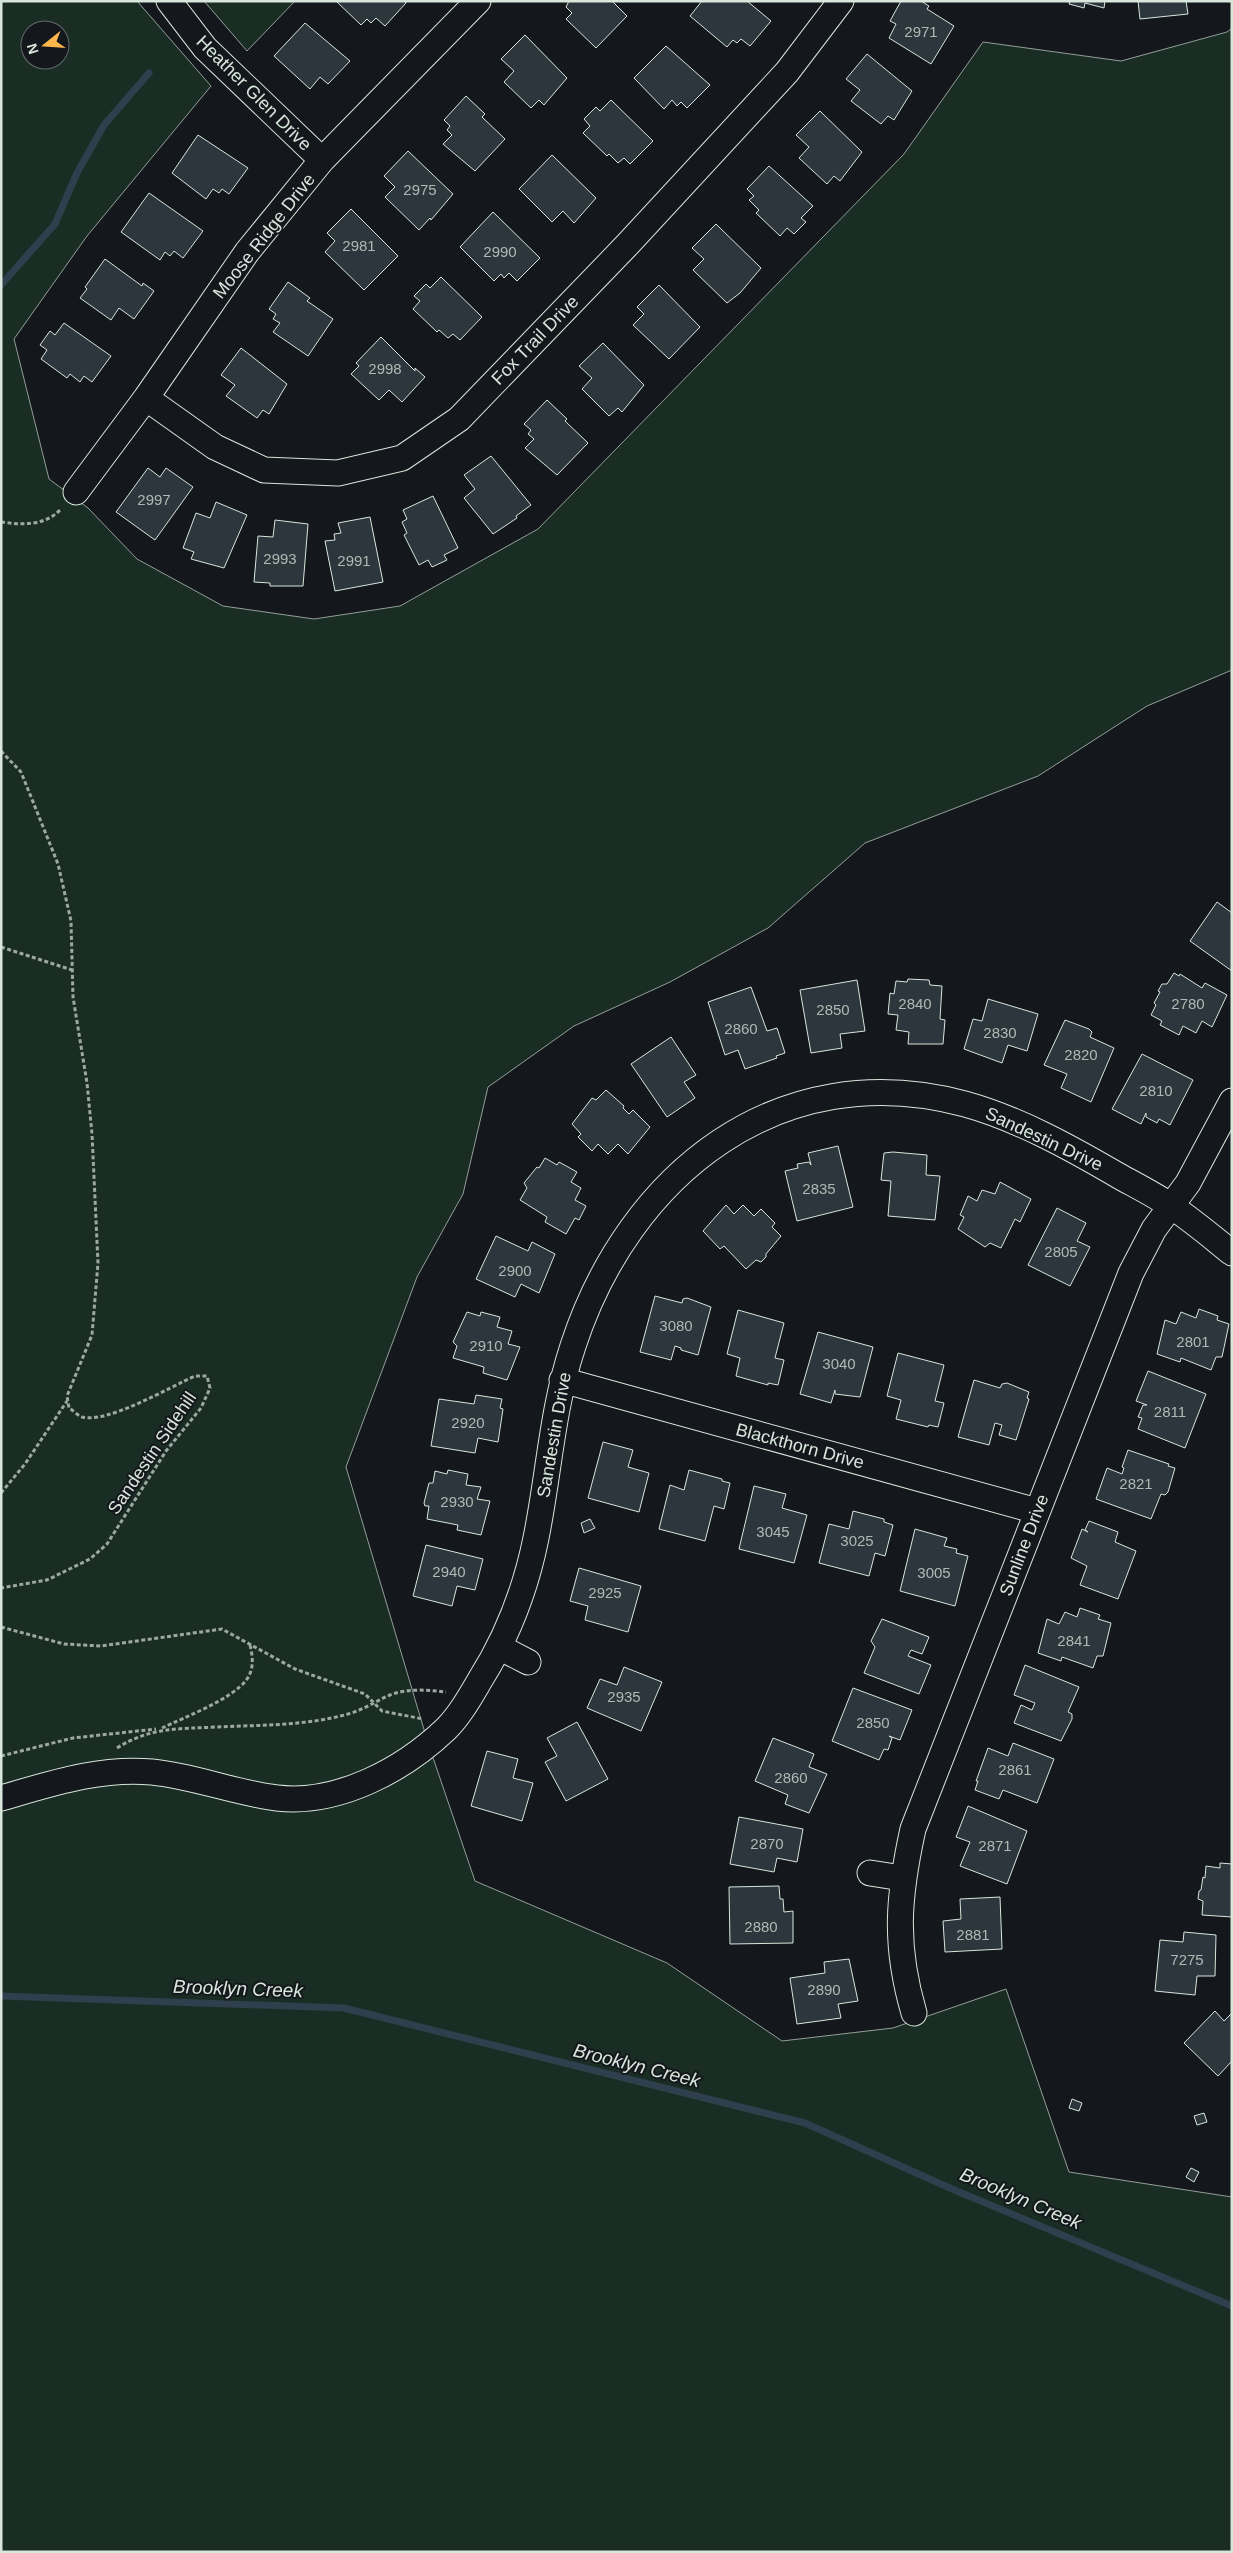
<svg xmlns="http://www.w3.org/2000/svg" width="1233" height="2553" font-family="Helvetica,sans-serif">
<rect width="100%" height="100%" fill="#14181c"/>
<path fill="#1a2d24" stroke="#939e99" fill-rule="evenodd" d="M1,1H137L211,86L87,236L14,339L49,479L88,508L137,559L223,606L314,619L400,606L538,529L904,154L983,42L1121,61L1227,32L1232,28V670L1147,706L1038,776L865,843L768,928L670,982L574,1026L488,1087L463,1194L417,1277L346,1467L428,1743L475,1881L667,1963L782,2041L893,2028L1006,1989L1069,2172L1232,2197V2552H1ZM30,30H60V60H30Z
M204,1H295L247,51Z"/>
<g fill="none" stroke-linecap="round" stroke-linejoin="round">
<path stroke="#2f3f4d" stroke-width="7" d="M1,285L55,224L77,173L104,125L149,73
M1,1996L344,2008L805,2123L952,2189L1232,2306"/>
</g>
<path fill="#2c363c" stroke="#d8e6dc" d="M336,1H405L406,3L385,26L376,18L371,23L367,19L361,25Z
M569,1H612L627,16L596,48L566,19L572,13L566,7Z
M702,1H747L771,21L750,46L741,39L737,43L733,40L727,47L690,16Z
M901,1H921L929,6L927,9L954,26L931,64L889,38L896,24L890,21Z
M1070,1H1105L1104,8L1085,3L1084,8L1069,4Z
M1138,1H1186L1188,14L1140,19Z
M305,23L350,61L328,84L320,77L310,89L274,56Z
M525,35L567,78L544,105L539,100L531,108L504,82L514,71L501,59Z
M666,46L710,85L687,108L681,102L677,106L672,100L664,109L634,78Z
M867,54L912,91L894,120L888,116L881,124L851,101L860,90L846,79Z
M466,96L485,114L482,117L505,139L475,171L443,144L452,135L447,130L450,126L444,120Z
M611,100L653,141L630,164L624,158L618,163L609,154L607,156L583,133L590,126L584,119L596,107L600,111Z
M820,111L862,152L840,181L834,176L827,184L799,158L809,147L796,135Z
M198,135L248,168L229,194L222,189L219,193L213,189L206,199L172,173Z
M408,151L453,194L431,220L430,218L419,230L385,197L395,187L384,176Z
M552,155L596,198L574,223L563,211L552,222L519,189Z
M769,166L813,206L801,218L806,222L794,234L787,228L780,236L756,213L759,210L749,200L754,196L747,189Z
M149,193L203,231L183,258L174,251L170,256L165,252L160,260L121,232Z
M351,209L398,256L364,290L325,252L335,241L327,233Z
M493,212L540,258L517,281L509,273L504,278L501,274L494,281L460,247Z
M716,224L761,268L740,293L727,303L693,270L704,259L692,248Z
M105,259L142,286L143,283L154,291L134,319L119,308L111,320L80,298L87,289L85,287Z
M441,277L482,317L460,340L453,334L448,338L439,330L437,332L413,309L420,301L414,296L426,284L430,288Z
M288,282L310,298L307,301L333,319L308,356L273,332L280,323L273,319L276,314L269,309Z
M659,285L700,327L669,359L633,325L644,314L637,307Z
M64,323L111,356L92,382L84,376L80,382L70,374L67,378L41,359L47,350L40,345L50,331L55,335Z
M381,337L415,371V368L425,377L402,402L389,390L379,400L351,374L359,366L356,363Z
M603,343L644,385L622,412L618,408L609,416L582,389L592,378L579,366Z
M241,348L287,384L269,414L263,410L257,418L226,396L235,385L221,375Z
M547,400L567,419L565,421L588,443L557,475L525,448L534,439L528,434L531,430L524,424Z
M491,456L531,505L516,516L517,518L493,534L464,498L475,489L464,475Z
M148,468L160,477L166,468L193,487L155,540L116,512Z
M433,496L458,548L444,555L447,560L432,567L428,560L419,565L404,535L407,533L402,522L407,519L403,510Z
M216,502L247,515L224,568L191,559L194,552L183,548L196,513L210,518Z
M370,517L383,582L335,591L325,541L335,540L334,534L341,533L338,523Z
M275,520L308,524L303,586H270V583L254,582L258,536L273,537Z
M1217,902L1232,913V971L1190,941Z
M1174,973L1179,976L1180,974L1202,988L1205,983L1227,995L1212,1027L1202,1021L1196,1033L1183,1026L1179,1035L1160,1025L1162,1021L1151,1015L1156,1005L1154,1003L1160,992L1158,991L1162,984H1167Z
M908,979L929,980L930,985L942,986L940,1019L945,1020L943,1044H908L909,1032L896,1030L898,1015L888,1014L890,993L894,994L896,981L907,982Z
M857,980L865,1031L840,1034L842,1048L811,1053L800,990Z
M751,987L767,1031L777,1028L785,1053L776,1056L777,1058L745,1069L738,1050L725,1055L708,1002Z
M988,999L1038,1014L1027,1051L1008,1045L1002,1063L964,1049L973,1019L982,1021Z
M1065,1020L1089,1029L1092,1032L1090,1037L1114,1048L1091,1102L1061,1088L1067,1074L1044,1065Z
M671,1037L696,1075L684,1082L695,1098L667,1117L631,1064Z
M1142,1054L1193,1080L1170,1125L1159,1119L1157,1123L1146,1117V1113L1141,1124L1112,1109Z
M606,1090L624,1106L623,1108L629,1114L633,1110L650,1127L628,1154L618,1144L608,1154L598,1144L592,1151L578,1137L581,1134L572,1124L592,1098L596,1100Z
M838,1146L853,1207L797,1221L785,1171L798,1168L797,1164L809,1162L811,1165L808,1153Z
M893,1152L927,1155L926,1175L940,1176L935,1220L888,1216L891,1181L881,1180L884,1153Z
M545,1158L557,1165L559,1162L577,1172L571,1182L581,1188L575,1200L586,1206L579,1220L575,1218L566,1234L545,1222L547,1217L520,1200L527,1188L524,1183L537,1167L539,1168Z
M1000,1182L1031,1199L1020,1222L1015,1219L1001,1248L990,1243L985,1247L958,1229L964,1217L960,1215L968,1196L977,1201L982,1190L995,1194Z
M726,1205L734,1214L743,1205L754,1216L761,1209L775,1223L772,1227L781,1236L766,1254V1257L761,1262L756,1260L746,1269L724,1246L720,1249L703,1231Z
M1057,1208L1086,1223L1077,1241L1090,1247L1070,1286L1028,1265Z
M496,1236L528,1251L532,1242L555,1254L539,1293L521,1284L515,1297L476,1279Z
M655,1296L682,1303L683,1299L687,1298L711,1307L698,1355L681,1350V1348L675,1346L671,1360L640,1352Z
M1199,1309L1218,1316L1217,1320L1229,1324L1222,1357H1216L1211,1370L1181,1358L1180,1362L1157,1354L1165,1320L1176,1324L1181,1312L1196,1318Z
M738,1310L784,1323L775,1358L784,1360L778,1385L768,1383V1385L736,1376L740,1358L727,1354Z
M467,1312L480,1316L481,1312L500,1317L497,1327L512,1331L508,1344L520,1347L507,1380L483,1373L484,1367L453,1358L457,1346L453,1342Z
M818,1332L873,1347L860,1397L835,1394V1390L831,1403L800,1394Z
M898,1353L944,1365L935,1401L944,1403L938,1427L929,1425L928,1427L896,1419L901,1400L887,1396Z
M1148,1371L1206,1394L1185,1448L1138,1429L1142,1418L1138,1417L1143,1405H1147L1136,1401Z
M974,1380L1000,1388L1002,1384L1007,1383L1029,1392L1027,1398L1029,1399L1016,1440L999,1435L1002,1425L995,1423L989,1445L958,1437Z
M476,1395L502,1399L500,1408L503,1409L498,1442L478,1438L475,1453L431,1446L439,1399L474,1404Z
M603,1442L633,1450L628,1467L649,1473L639,1512L588,1498Z
M1128,1450L1169,1464L1168,1466L1175,1468L1168,1492L1165,1495L1161,1494L1151,1519L1096,1499L1107,1468L1122,1474L1124,1468L1122,1467Z
M448,1470L468,1474L466,1485L481,1487L477,1499L490,1501L481,1535L457,1530L458,1525L427,1519L429,1506H425L424,1503L429,1483H433L435,1471L447,1474Z
M689,1470L722,1479V1481L730,1483L724,1509L714,1506L705,1541L659,1529L670,1485L684,1490Z
M754,1486L786,1494L782,1508L807,1515L794,1563L739,1549Z
M853,1511L884,1519V1522L893,1525L885,1556L875,1553L869,1576L819,1563L829,1524L849,1529Z
M590,1519L595,1528L584,1533L581,1523Z
M1089,1521L1118,1532L1115,1542L1136,1551L1118,1599L1080,1585L1087,1566L1071,1558L1082,1529L1088,1532L1085,1530Z
M915,1529L947,1538L944,1546L957,1549L956,1553L968,1556L955,1606L900,1591Z
M426,1545L483,1559L475,1590L457,1586L452,1606L413,1596Z
M579,1568L641,1586L628,1632L585,1620L588,1606L570,1601Z
M1080,1608L1100,1615L1098,1619L1111,1623L1103,1656H1097L1093,1668L1062,1657L1061,1661L1038,1653L1047,1619L1059,1624L1065,1612L1077,1617Z
M882,1619L929,1637L922,1654L911,1650L908,1656L931,1665L919,1694L864,1673L875,1647L871,1641Z
M1025,1665L1079,1687L1068,1712L1072,1714V1719L1061,1741L1014,1723L1021,1705L1032,1710L1035,1703L1014,1695Z
M624,1667L662,1682L641,1731L587,1708L600,1679L617,1685Z
M853,1688L912,1710L900,1740L889,1736L892,1738L888,1750L884,1749L879,1760L832,1741Z
M577,1722L608,1779L566,1801L545,1762L557,1756L547,1738Z
M773,1738L814,1754L809,1767L827,1774L809,1813L785,1804L788,1795L755,1781Z
M1013,1743L1054,1759L1037,1803L1003,1790L999,1799L975,1790L978,1781H976L988,1748L1008,1756Z
M487,1751L518,1759L513,1778L533,1783L522,1821L471,1806Z
M968,1806L1027,1831L1007,1884L960,1866L970,1842L956,1837Z
M739,1817L803,1829L797,1862L777,1858L774,1872L730,1864Z
M1220,1863L1232,1864V1917L1202,1915L1203,1901L1198,1899L1199,1891L1201,1890L1203,1877L1205,1878L1206,1866L1220,1868Z
M779,1886L780,1899H783L784,1912L793,1911V1943L730,1944L729,1887Z
M1000,1897L1002,1949L945,1952L943,1921L961,1919L960,1899Z
M1184,1932L1216,1935L1215,1976H1197L1195,1995L1155,1991L1160,1940L1183,1942Z
M849,1959L858,2001L838,2004L841,2018L797,2024L790,1978L825,1973L824,1962Z
M1215,2011L1224,2021L1232,2013V2061L1218,2076L1184,2043Z
M1072,2099L1082,2103L1079,2111L1069,2108Z
M1204,2113L1207,2122L1197,2125L1194,2116Z
M1191,2168L1199,2172L1194,2182L1186,2177Z"/>
<g fill="none" stroke-linecap="round" stroke-linejoin="round">
<defs>
<path id="minor" d="M169,1L205,48L322,160
M146,398L215,447L264,470L338,473L402,458L459,419L627,245L787,72L841,1
M76,492L146,398L247,252L322,160L478,1
M562,1380L1037,1511
M499,1647L528,1662
M1,1798C50,1784 100,1767 152,1772C194,1776 235,1793 277,1798C338,1805 403,1770 446,1729C460,1715 470,1697 480,1680C507,1637 526,1588 536,1538C549,1474 552,1409 573,1346C629,1174 779,1054 965,1104C1019,1119 1071,1148 1119,1176C1137,1186 1155,1195 1171,1206C1192,1220 1212,1237 1232,1253
M870,1873L902,1878
M914,2013C894,1945 898,1897 913,1829L1131,1273L1154,1229L1188,1183L1232,1101"/>
</defs>
<use href="#minor" stroke="#d8e6dc" stroke-width="27"/>
<path stroke="#9da8a2" stroke-width="3" stroke-dasharray="4 2.5" stroke-linecap="butt" d="M1,522C23,525 45,526 61,509
M1,751L21,772L58,864L71,921L73,997L87,1083L92,1134L98,1263L92,1335L67,1396L69,1408C73,1410 77,1415 82,1417C107,1424 170,1387 195,1376H207L210,1388L201,1408L166,1451L107,1544L90,1559L47,1580L1,1588
M1,947L72,970
M1,1493L25,1464L67,1401
M1,1627L64,1644L101,1646L222,1629L295,1669L365,1694L382,1711L423,1719
M162,1728C185,1717 233,1699 247,1679C254,1669 253,1657 250,1645
M117,1748C150,1727 179,1729 216,1727C259,1725 306,1726 348,1714C363,1710 376,1701 390,1695C408,1688 427,1690 446,1692
M1,1756L73,1738L156,1729"/>
<use href="#minor" stroke="#14181c" stroke-width="25"/>
</g>
<g text-anchor="middle" stroke-width="4" stroke-linejoin="round" paint-order="stroke">
<g font-size="15" fill="#adbab4">
<text x="921" y="37">2971</text>
<text x="420" y="195">2975</text>
<text x="359" y="251">2981</text>
<text x="500" y="257">2990</text>
<text x="385" y="374">2998</text>
<text x="154" y="505">2997</text>
<text x="280" y="564">2993</text>
<text x="354" y="566">2991</text>
<text x="915" y="1009">2840</text>
<text x="1188" y="1009">2780</text>
<text x="833" y="1015">2850</text>
<text x="741" y="1034">2860</text>
<text x="1000" y="1038">2830</text>
<text x="1081" y="1060">2820</text>
<text x="1156" y="1096">2810</text>
<text x="819" y="1194">2835</text>
<text x="1061" y="1257">2805</text>
<text x="515" y="1276">2900</text>
<text x="676" y="1331">3080</text>
<text x="1193" y="1347">2801</text>
<text x="486" y="1351">2910</text>
<text x="839" y="1369">3040</text>
<text x="1170" y="1417">2811</text>
<text x="468" y="1428">2920</text>
<text x="1136" y="1489">2821</text>
<text x="457" y="1507">2930</text>
<text x="773" y="1537">3045</text>
<text x="857" y="1546">3025</text>
<text x="449" y="1577">2940</text>
<text x="934" y="1578">3005</text>
<text x="605" y="1598">2925</text>
<text x="1074" y="1646">2841</text>
<text x="624" y="1702">2935</text>
<text x="873" y="1728">2850</text>
<text x="1015" y="1775">2861</text>
<text x="791" y="1783">2860</text>
<text x="767" y="1849">2870</text>
<text x="995" y="1851">2871</text>
<text x="761" y="1932">2880</text>
<text x="973" y="1940">2881</text>
<text x="1187" y="1965">7275</text>
<text x="824" y="1995">2890</text>
</g>
<g font-size="18" fill="#d8e6dc" stroke="#14181c">
<text transform="translate(254 93) rotate(45)" y="6">Heather Glen Drive</text>
<text transform="translate(264 236) rotate(-52)" y="6">Moose Ridge Drive</text>
<text transform="translate(535 340) rotate(-46)" y="6">Fox Trail Drive</text>
<text transform="translate(1044 1139) rotate(25)" y="6">Sandestin Drive</text>
<text transform="translate(554 1435) rotate(-80)" y="6">Sandestin Drive</text>
<text transform="translate(800 1446) rotate(15)" y="6">Blackthorn Drive</text>
<text transform="translate(152 1453) rotate(-56)" y="6">Sandestin Sidehill</text>
<text transform="translate(1024 1545) rotate(-69)" y="6">Sunline Drive</text>
</g>
<g font-size="19" font-style="italic" fill="#d8e6dc" stroke="#14181c">
<text transform="translate(238 1988) rotate(2)" y="7">Brooklyn Creek</text>
<text transform="translate(637 2065) rotate(14)" y="7">Brooklyn Creek</text>
<text transform="translate(1021 2198) rotate(23)" y="7">Brooklyn Creek</text>
</g>
</g>
<rect width="1233" height="2553" fill="none" stroke="#d8e6dc" stroke-width="5"/>
<g transform="translate(45 45) rotate(253)"><circle r="24" fill="#14181c" stroke="#626a69"/>
<path d="M0-4L9 19L0 12L-9 19Z" fill="#ffb74d"/>
<text y="-8" font-size="14" font-weight="bold" text-anchor="middle" fill="#d8e6dc">N</text>
</g>
</svg>
